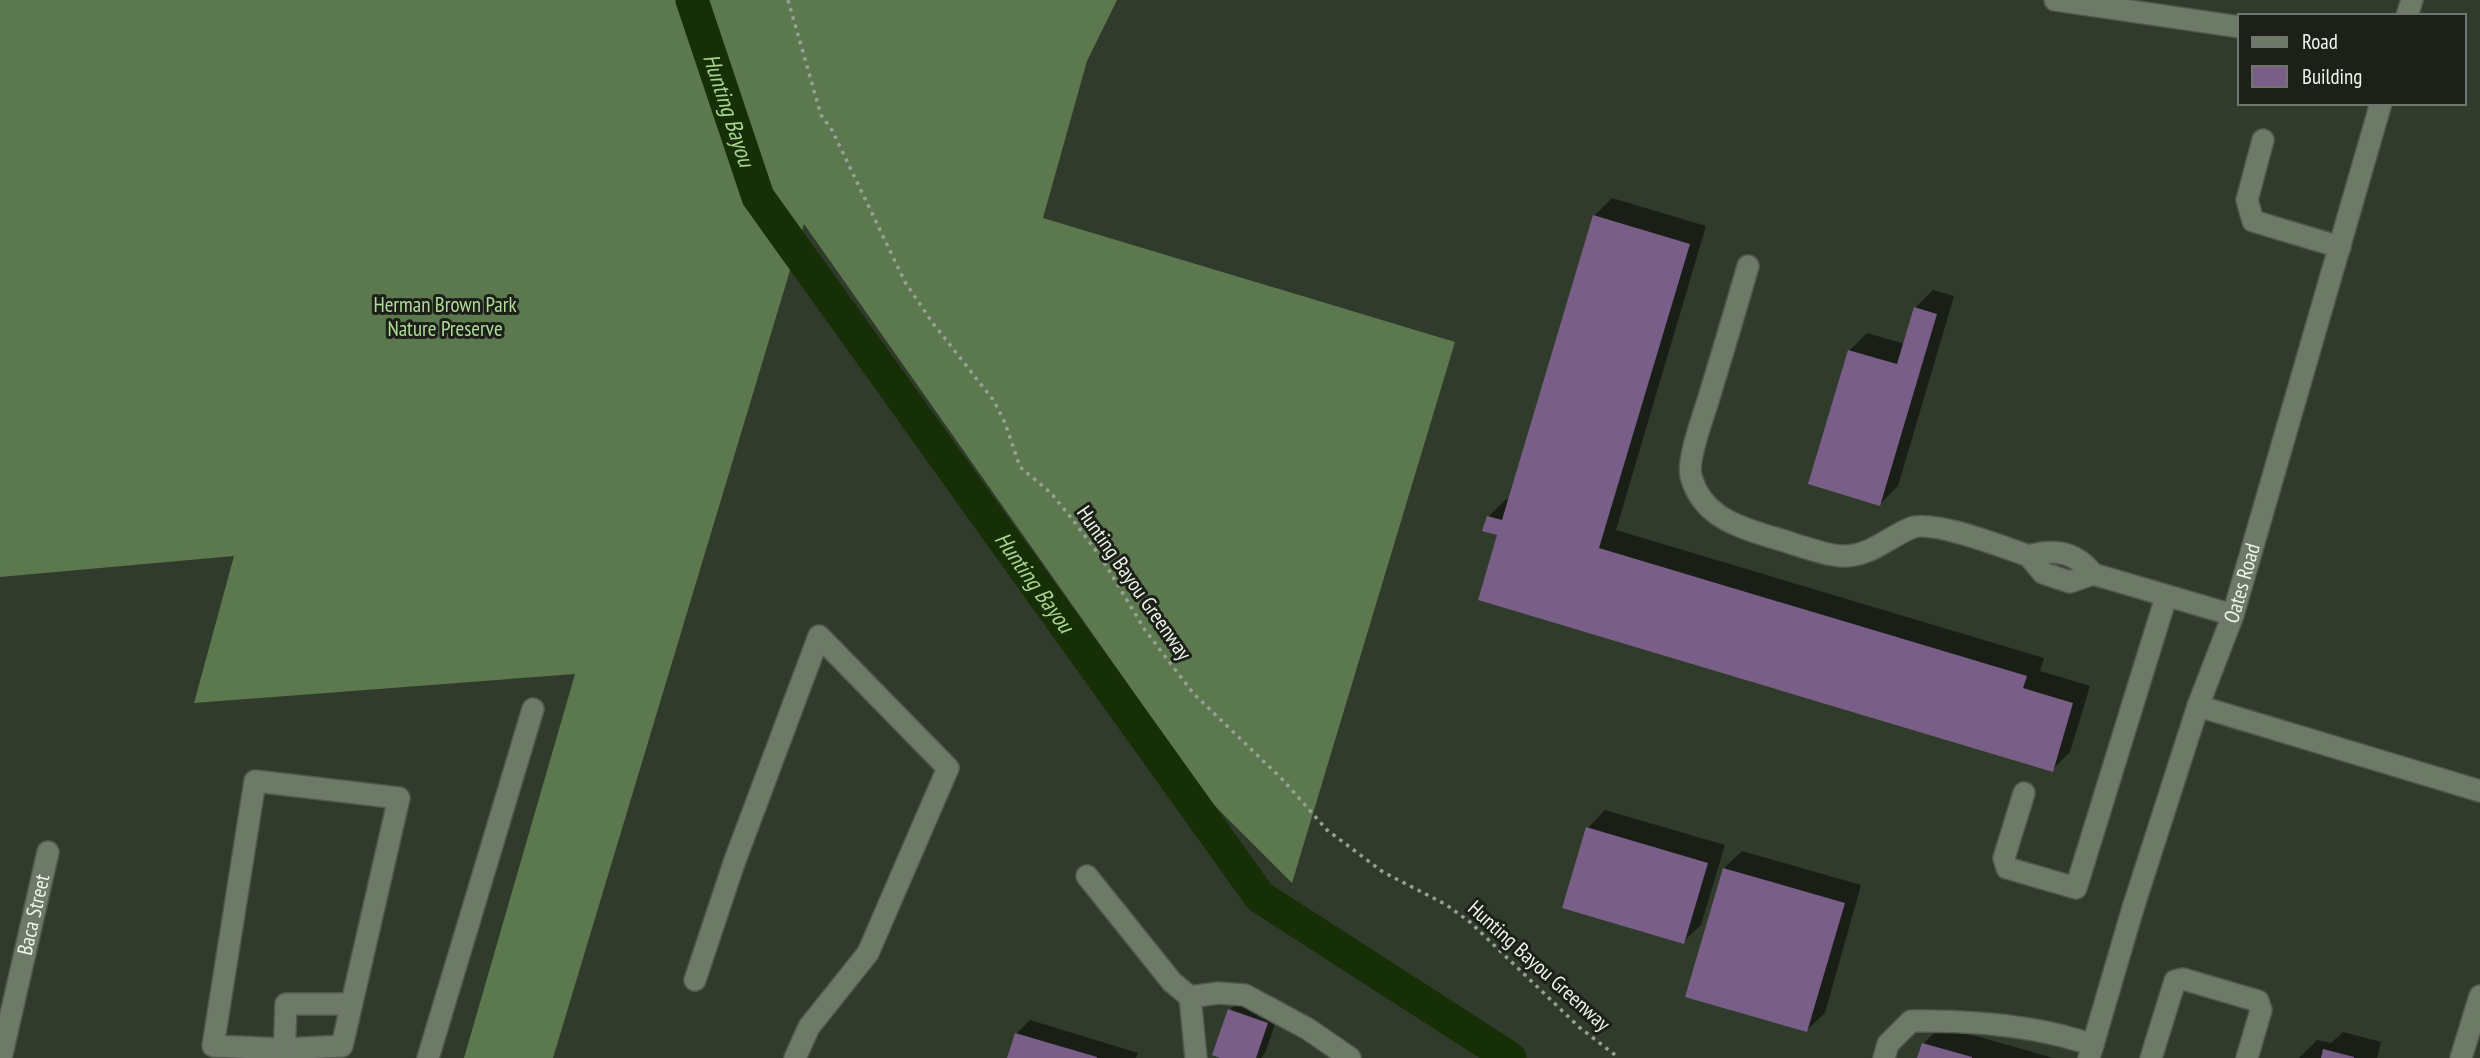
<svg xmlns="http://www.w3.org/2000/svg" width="2480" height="1058" font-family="'PT Sans Narrow',sans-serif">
<rect width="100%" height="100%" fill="#303b2b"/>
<path fill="#5c784e" d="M0,0H1117L1087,61L1043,218L1455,342L1292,883L1211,802L804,224L553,1058H464L575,674L194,703L234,556L0,577Z"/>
<path fill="#0007" d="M1612,198L1706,226L1616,530L2044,658L2040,671L2090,686L2070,752L2052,770L1499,534L1488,517L1506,499L1510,500L1594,216Z
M1933,290L1954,296L1898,486L1880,504L1849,351L1867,333L1905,344L1915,308Z
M1605,810L1725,845L1701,925L1683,942L1588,828Z
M1742,851L1861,885L1825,1013L1807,1030L1724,868Z
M1243,997L1280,1010L1265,1053L1261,1058H1226L1230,1010Z
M1030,1020L1138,1053L1136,1058H1009L1016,1034Z
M1941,1026L2053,1058H1919L1923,1044Z
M2343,1032L2381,1042L2377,1058H2299L2317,1040L2331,1043Z"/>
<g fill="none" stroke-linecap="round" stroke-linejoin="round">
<path stroke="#172f06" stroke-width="33" id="s1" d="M692,0L758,197L1260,897L1510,1058"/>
</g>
<path fill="#795e87" d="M1593,215L1690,244L1599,548L2027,676L2023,688L2073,703L2053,772L1478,600L1497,535L1482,531L1487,516L1502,520Z
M1914,307L1937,314L1880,506L1808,484L1848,350L1897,364Z
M1586,827L1708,863L1684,944L1562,908Z
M1723,868L1845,903L1807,1032L1685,997Z
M1228,1009L1268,1023L1256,1058H1220L1212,1055Z
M1015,1033L1097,1057V1058H1007Z
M1922,1043L1972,1057V1058H1917Z
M2323,1049L2354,1057V1058H2321Z"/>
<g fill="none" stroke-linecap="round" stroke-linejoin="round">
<defs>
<g id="minor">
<path d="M2055,0L2240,27"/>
<path d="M2407,16L2412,0"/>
<path d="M2263,140L2247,200L2253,221L2340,247"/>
<path d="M1748,266C1735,312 1721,358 1707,404C1702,419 1687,462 1691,476C1701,515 1737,527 1771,537C1790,542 1825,556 1843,556C1871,556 1887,538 1911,528C1932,519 2006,548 2029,556"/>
<path d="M2093,574L2070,582L2043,573L2029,556C2055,548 2076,552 2093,574L2233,615"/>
<path d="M2198,706L2480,791"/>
<path d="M255,781L399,798L342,1046L284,1049L213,1046Z"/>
<path d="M2024,793L2004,858L2007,868L2076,888L2166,597"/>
<path d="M1087,876L1172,982L1190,997L1218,993L1245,995L1308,1029L1350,1058"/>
<path d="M695,980L734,863L819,636L948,768L868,953L809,1027L795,1058"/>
<path d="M1190,997L1196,1058"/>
<path id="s2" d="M1,1058L48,852"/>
<path d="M284,1058L286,1004H351"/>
<path d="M428,1058L533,709"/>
<path d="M1884,1058L1888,1044L1911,1021C1972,1020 2035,1025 2093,1045"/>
<path id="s3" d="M2089,1058L2133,908L2198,706L2233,615L2381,103"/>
<path d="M2151,1058L2175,981L2183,979L2258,1001L2261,1010L2247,1058"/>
<path d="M2461,1058L2480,996"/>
</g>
</defs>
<use href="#minor" stroke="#50594b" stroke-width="24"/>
<path stroke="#98a093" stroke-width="3.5" stroke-dasharray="3.5 5" stroke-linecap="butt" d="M788,0L821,115L832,130L905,282L932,322L994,401L1005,423L1020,467L1051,493L1076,524L1102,559L1145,630L1193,693L1284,781L1327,830L1383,872L1445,904L1470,922L1579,1027L1619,1058"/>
<use href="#minor" stroke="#6e7a68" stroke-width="21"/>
</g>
<g text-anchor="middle" stroke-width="6" stroke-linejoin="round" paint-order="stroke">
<g font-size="21" fill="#afdb98" stroke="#1c2019">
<text x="445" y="312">Herman Brown Park<tspan x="445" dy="24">Nature Preserve</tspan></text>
</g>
<g font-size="21" fill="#eef4ea" stroke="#1c2019">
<text transform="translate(1134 583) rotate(55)" y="7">Hunting Bayou Greenway</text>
<text dy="7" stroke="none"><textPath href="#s3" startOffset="499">Oates Road</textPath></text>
<text dy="7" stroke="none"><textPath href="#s2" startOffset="147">Baca Street</textPath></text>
<text transform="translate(1539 966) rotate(42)" y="7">Hunting Bayou Greenway</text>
</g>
<g font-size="23" font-style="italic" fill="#a9d592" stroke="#1c2019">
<text dy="8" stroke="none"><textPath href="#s1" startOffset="116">Hunting Bayou</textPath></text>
<text dy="8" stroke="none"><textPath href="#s1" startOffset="682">Hunting Bayou</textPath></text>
</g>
</g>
<rect x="2238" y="14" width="228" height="91" fill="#1c2019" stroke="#70756d" stroke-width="2"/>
<rect x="2252" y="37" width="35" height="10" fill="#6e7a68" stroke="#70756d" stroke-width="2"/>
<text x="2302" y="49" font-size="21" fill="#eef4ea">Road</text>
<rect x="2252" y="66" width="35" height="21" fill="#795e87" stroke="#70756d" stroke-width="2"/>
<text x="2302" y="84" font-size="21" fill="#eef4ea">Building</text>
</svg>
